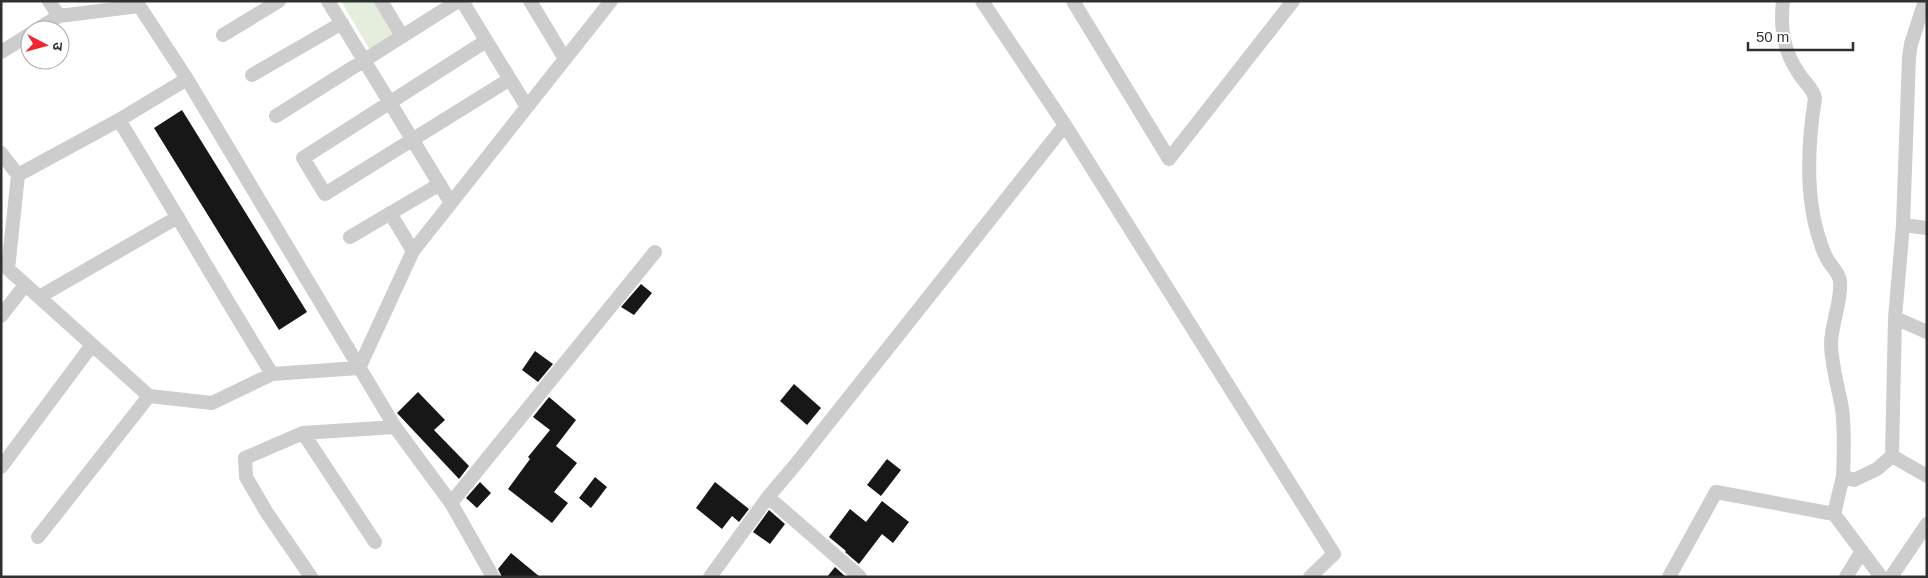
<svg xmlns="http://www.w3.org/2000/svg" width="1928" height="578" font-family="Arial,'Noto Sans Devanagari',sans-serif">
<rect width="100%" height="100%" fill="#fff"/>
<path fill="#e5eedc" d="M341,1H377L397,34L370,50Z"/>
<path fill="#171717" d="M182,110L307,312L279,330L154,128Z
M641,284L652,293L634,315L621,307Z
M535,351L553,364L538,382L522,370Z
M794,384L821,408L807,425L780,401Z
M418,392L445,420L434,430L469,466L459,479L397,413Z
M549,397L576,420L556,446L577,463L554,492L568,503L552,523L508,489L530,459L528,457L550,430L533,417Z
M887,459L901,470L881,496L867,485Z
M595,477L607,487L591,508L579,498Z
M480,482L491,493L477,508L466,498Z
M715,482L749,509L739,522L732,516L722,529L696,508Z
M882,501L909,522L893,543L882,534L859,564L845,552L846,551L829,537L850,509L866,522Z
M769,510L785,524L770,544L753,532Z
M511,553L540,577H502L498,569Z
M835,567L846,577H827Z"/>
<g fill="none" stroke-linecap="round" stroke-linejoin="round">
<path stroke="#cdcdcd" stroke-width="14" d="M49,1L59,16
M136,1L187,79L395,427L451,503L493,577
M328,1L451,203
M381,1L402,36
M462,1L527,107
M530,1L565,59
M982,1L1065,125L1334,554L1310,577
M1073,1L1169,159L1293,1
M1783,1C1780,27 1783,50 1798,72C1803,81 1813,88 1815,98C1808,143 1805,198 1820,241C1822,248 1825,256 1829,262C1833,268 1839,273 1840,281C1842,302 1831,323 1831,345C1832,367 1838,387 1842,408C1845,431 1844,453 1843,476L1854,480L1877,469L1892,456L1895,318L1903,225L1927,228
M36,30L59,16L139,6
M223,35L279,1
M486,41L303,158L325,194L510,79
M1,52L30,34
M252,75L342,23
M276,116L458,1
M119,120C171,205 220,290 272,374
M1,153L18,175L119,120L187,79
M18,175L8,269L149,396L212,403L272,374L359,368L413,251L611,1
M390,213L413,251
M1903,225L1909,57L1911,44L1925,1
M350,237L440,184
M39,297L178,217
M1,316L25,285
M1895,318L1927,332
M303,433L375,542
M1892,456L1927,476
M1,467L92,345
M1843,476L1834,514L1881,577
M768,497L860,577
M451,503L655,252
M38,537L149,396
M311,577L267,513L246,477L245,458L303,433L395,427
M710,577L768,497L796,464L1065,125
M1669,577L1716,492L1834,514
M1846,577L1862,551
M1891,577L1927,524"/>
</g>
<rect width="1928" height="578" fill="none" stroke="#303030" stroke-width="5"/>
<g transform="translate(45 45) rotate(96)"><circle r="24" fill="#ffffff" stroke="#acacac"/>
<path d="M0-4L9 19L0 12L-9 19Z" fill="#f22630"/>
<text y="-8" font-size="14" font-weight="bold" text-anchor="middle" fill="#303030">उ</text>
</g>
<path d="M1748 42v8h105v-8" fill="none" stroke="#303030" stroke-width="2.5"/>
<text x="1756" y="42" font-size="15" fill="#303030" stroke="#ffffff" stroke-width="4" paint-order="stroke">50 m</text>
</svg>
